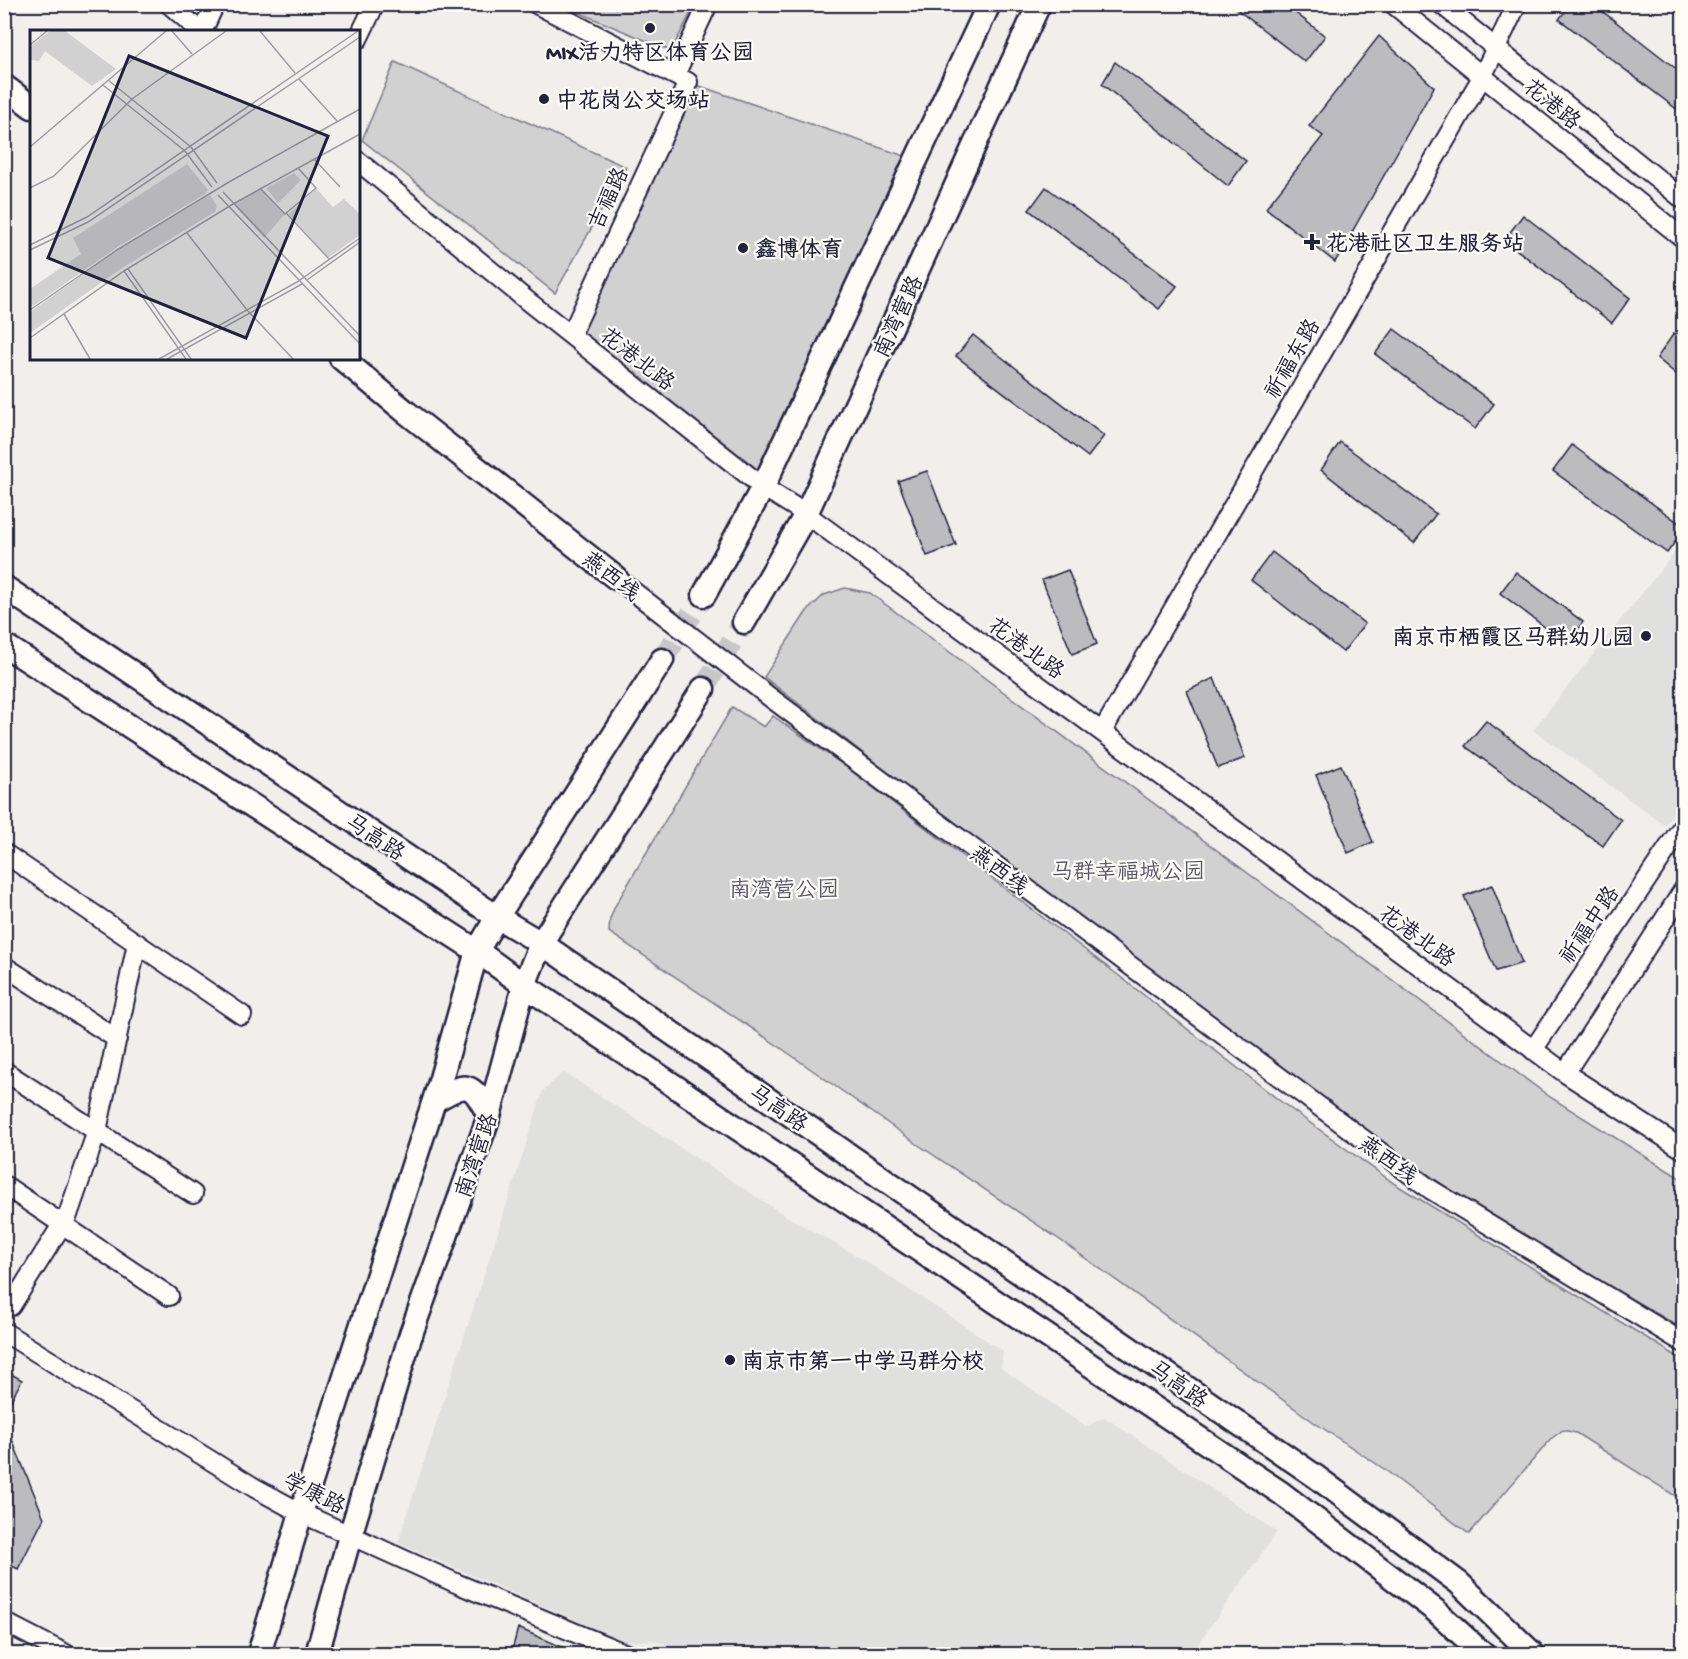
<svg xmlns="http://www.w3.org/2000/svg" width="1688" height="1659" font-family="'Gochi Hand','LXGW WenKai TC',sans-serif">
<rect width="100%" height="100%" fill="#f0efec"/>
<filter id="ink" filterUnits="userSpaceOnUse"><feTurbulence type="fractalNoise" baseFrequency=".0167" numOctaves="2"/><feDisplacementMap in="SourceGraphic" scale="12" xChannelSelector="R" yChannelSelector="G"/><feConvolveMatrix kernelMatrix="1 2 1 2 8 2 1 2 1" color-interpolation-filters="sRGB"/></filter>
<g filter="url(#ink)">
<path fill="#e0e0df" d="M1683,542V796L1665,825L1533,730Z
M563,1072L791,1219L859,1257L1003,1351L1001,1368L1086,1427L1104,1417L1277,1532L1191,1654H687L654,1640L626,1642L398,1543L543,1091Z"/>
<path fill="#d2d1d1" stroke="#7a7a86" stroke-width="1.5" d="M561,5L695,4V5L671,51Z
M395,62L626,167L555,293L362,140Z
M688,82L916,160L763,487L571,335Z
M845,588L870,593L1550,1097L1683,1180V1329L1545,1248L1453,1192L1343,1113L1084,923L764,677L807,611L824,595Z
M732,707L764,727L773,716L846,767L1118,975L1284,1104L1395,1184L1683,1360V1501L1576,1433L1563,1430L1552,1438L1469,1534L1384,1469L1315,1423L1060,1240L920,1146L781,1048L609,932L610,919L615,906Z"/>
<path fill="#bcbcc0" stroke="#22223b" stroke-width="1.5" d="M1230,4H1284L1325,36L1305,62Z
M1571,4H1593L1683,74V114L1559,19Z
M1379,36L1434,87L1335,262L1266,208L1323,136L1309,126Z
M1115,62L1246,161L1228,186L1102,84Z
M1046,187L1177,286L1159,309L1029,210Z
M1523,215L1630,298L1612,323L1504,240Z
M1394,329L1494,404L1475,429L1375,354Z
M1674,333L1683,340V380L1657,358Z
M973,335L1104,436L1088,457L956,356Z
M1340,442L1436,514L1414,543L1321,470Z
M1572,445L1683,526V531L1667,553L1553,471Z
M927,471L956,545L927,556L898,481Z
M1272,552L1365,624L1343,652L1251,580Z
M1068,570L1097,644L1072,654L1042,580Z
M1516,572L1583,622L1567,644L1500,593Z
M1214,678L1245,758L1218,768L1187,691Z
M1486,721L1621,820L1603,846L1465,746Z
M1341,765L1373,842L1348,853L1316,775Z
M1492,885L1522,963L1496,971L1464,896Z
M4,1370L22,1380L4,1413Z
M4,1420L44,1518L18,1569L4,1562V1525L7,1520L4,1513Z
M518,1628L578,1654H511Z"/>
<g fill="none" stroke-linecap="round" stroke-linejoin="round">
<path stroke="#c7c6c9" stroke-width="22" stroke-dasharray="22 11" stroke-linecap="butt" d="M662,660L704,595
M703,689L744,622"/>
<defs>
<path id="minor" d="M169,4L201,32
M536,4L688,82L571,335
M1393,4L1684,239
M1441,4L1684,200
M202,32L215,4
M358,39L375,4
M675,75L708,4
M358,161L530,303L763,487L806,514L1565,1073L1684,1150
M616,578L771,698L1430,1189L1684,1343
M1102,732L1482,77L1517,4
M4,853L242,1015
M4,966L117,1039
M1533,1050L1684,824
M4,1071L193,1194
M1565,1073L1684,889
M4,1185L169,1296
M11,1306L68,1215L97,1131L137,943
M4,1332L255,1488L301,1513L458,1584L626,1654
M4,1622L66,1654"/>
<path id="major" d="M4,86L32,107
M341,358L406,412L616,578
M4,587L497,917L541,943L1315,1476L1459,1583L1533,1654
M704,595L763,487L989,4
M744,622L806,514L1039,4
M4,645L477,951L524,985L1281,1493L1436,1611L1483,1654
M434,1101C467,1082 471,1080 489,1116
M259,1654L301,1513L440,1082L477,951L497,917L662,660
M317,1654L350,1536L411,1334L489,1116L524,985L541,943L703,689"/>
</defs>
<use href="#minor" stroke="#22223b" stroke-width="22"/>
<use href="#major" stroke="#22223b" stroke-width="27"/>
<use href="#minor" stroke="#fdfcf7" stroke-width="18"/>
<use href="#major" stroke="#fdfcf7" stroke-width="22"/>
</g>
</g>
<g fill="#22223b" stroke="#fdfcf7" stroke-width="2">
<circle cx="650" cy="28" r="6"/>
<circle cx="544" cy="99" r="6"/>
<path d="M1309 233h6v6h6v6h-6v6h-6v-6h-6v-6h6z"/>
<circle cx="743" cy="248" r="6"/>
<circle cx="1646" cy="636" r="6"/>
<circle cx="730" cy="1360" r="6"/>
</g>
<g text-anchor="middle" stroke-width="4.5" stroke-linejoin="round" paint-order="stroke">
<g font-size="22" font-weight="bold" fill="#22223b" stroke="#fdfcf7" text-anchor="start">
<text x="650" y="59" text-anchor="middle">MIX活力特区体育公园</text>
<text x="556" y="107">中花岗公交场站</text>
<text x="1326" y="250">花港社区卫生服务站</text>
<text x="755" y="256">鑫博体育</text>
<text x="1634" y="644" text-anchor="end">南京市栖霞区马群幼儿园</text>
<text x="742" y="1368">南京市第一中学马群分校</text>
</g>
<g font-size="22" fill="#22223b" stroke="#fdfcf7">
<text transform="translate(1553 103) rotate(39)" y="8">花港路</text>
<text transform="translate(607 198) rotate(-65)" y="8">吉福路</text>
<text transform="translate(897 316) rotate(-65)" y="8">南湾营路</text>
<text transform="translate(638 358) rotate(38)" y="8">花港北路</text>
<text transform="translate(1291 358) rotate(-60)" y="8">祈福东路</text>
<text transform="translate(612 575) rotate(38)" y="8">燕西线</text>
<text transform="translate(1027 647) rotate(36)" y="8">花港北路</text>
<text transform="translate(376 836) rotate(34)" y="8">马高路</text>
<text transform="translate(1000 869) rotate(37)" y="8">燕西线</text>
<text transform="translate(1588 924) rotate(-56)" y="8">祈福中路</text>
<text transform="translate(1418 935) rotate(36)" y="8">花港北路</text>
<text transform="translate(779 1107) rotate(35)" y="8">马高路</text>
<text transform="translate(475 1155) rotate(-71)" y="8">南湾营路</text>
<text transform="translate(1389 1159) rotate(36)" y="8">燕西线</text>
<text transform="translate(1179 1383) rotate(35)" y="8">马高路</text>
<text transform="translate(315 1492) rotate(27)" y="8">学康路</text>
</g>
<g font-size="22" fill="#575768" stroke="#fdfcf7">
<text x="1128" y="878">马群幸福城公园</text>
<text x="784" y="896">南湾营公园</text>
</g>
</g>
<g transform="translate(30 30)">
<rect width="330" height="330" fill="#f0efec"/>
<path d="M20,1H35L86,39L62,56L15,21L9,31L0,30V17ZM157,134L178,160L175,164L89,216L0,278V259L51,224L43,208ZM264,143L271,150L248,173L236,158ZM230,158L255,184L234,208L203,174ZM286,158L303,177L314,169L330,184V205L298,228L259,184ZM180,165L187,176L185,182L92,238L0,303V282L85,222Z" fill="#d2d1d1"/>
<path fill="none" stroke="#9e9da5" stroke-width="1.5" d="M142,1L162,24M230,1L265,43M0,15L17,1M269,49L307,91M78,50L161,117L187,153M73,55L155,121L182,157M0,117L136,1M284,129L310,157M199,152L330,79M0,158L24,146L102,69L196,1M230,158L255,184L286,158L268,138M193,162L330,306M188,165L330,314M256,183L300,230M157,203L217,280L263,329M0,215L57,187L328,1M0,220L58,192L330,7M98,239L161,329M94,241L156,329M277,250L330,212M0,280L87,220L199,152M34,284L60,329M0,308L94,241L203,174L330,104M129,329L267,252L330,208M137,329L272,254"/>
<path fill="#22223b" fill-opacity="0.15" stroke="#22223b" stroke-width="3" d="M99,26L298,106L216,308L18,228Z"/>
<rect width="330" height="330" fill="none" stroke="#22223b" stroke-width="3"/>
</g>
<rect width="1688" height="1659" fill="none" stroke="#fdfcf7" stroke-width="24"/>
<rect x="12" y="12" width="1664" height="1635" fill="none" stroke="#22223b" stroke-width="2" filter="url(#ink)"/>
</svg>
